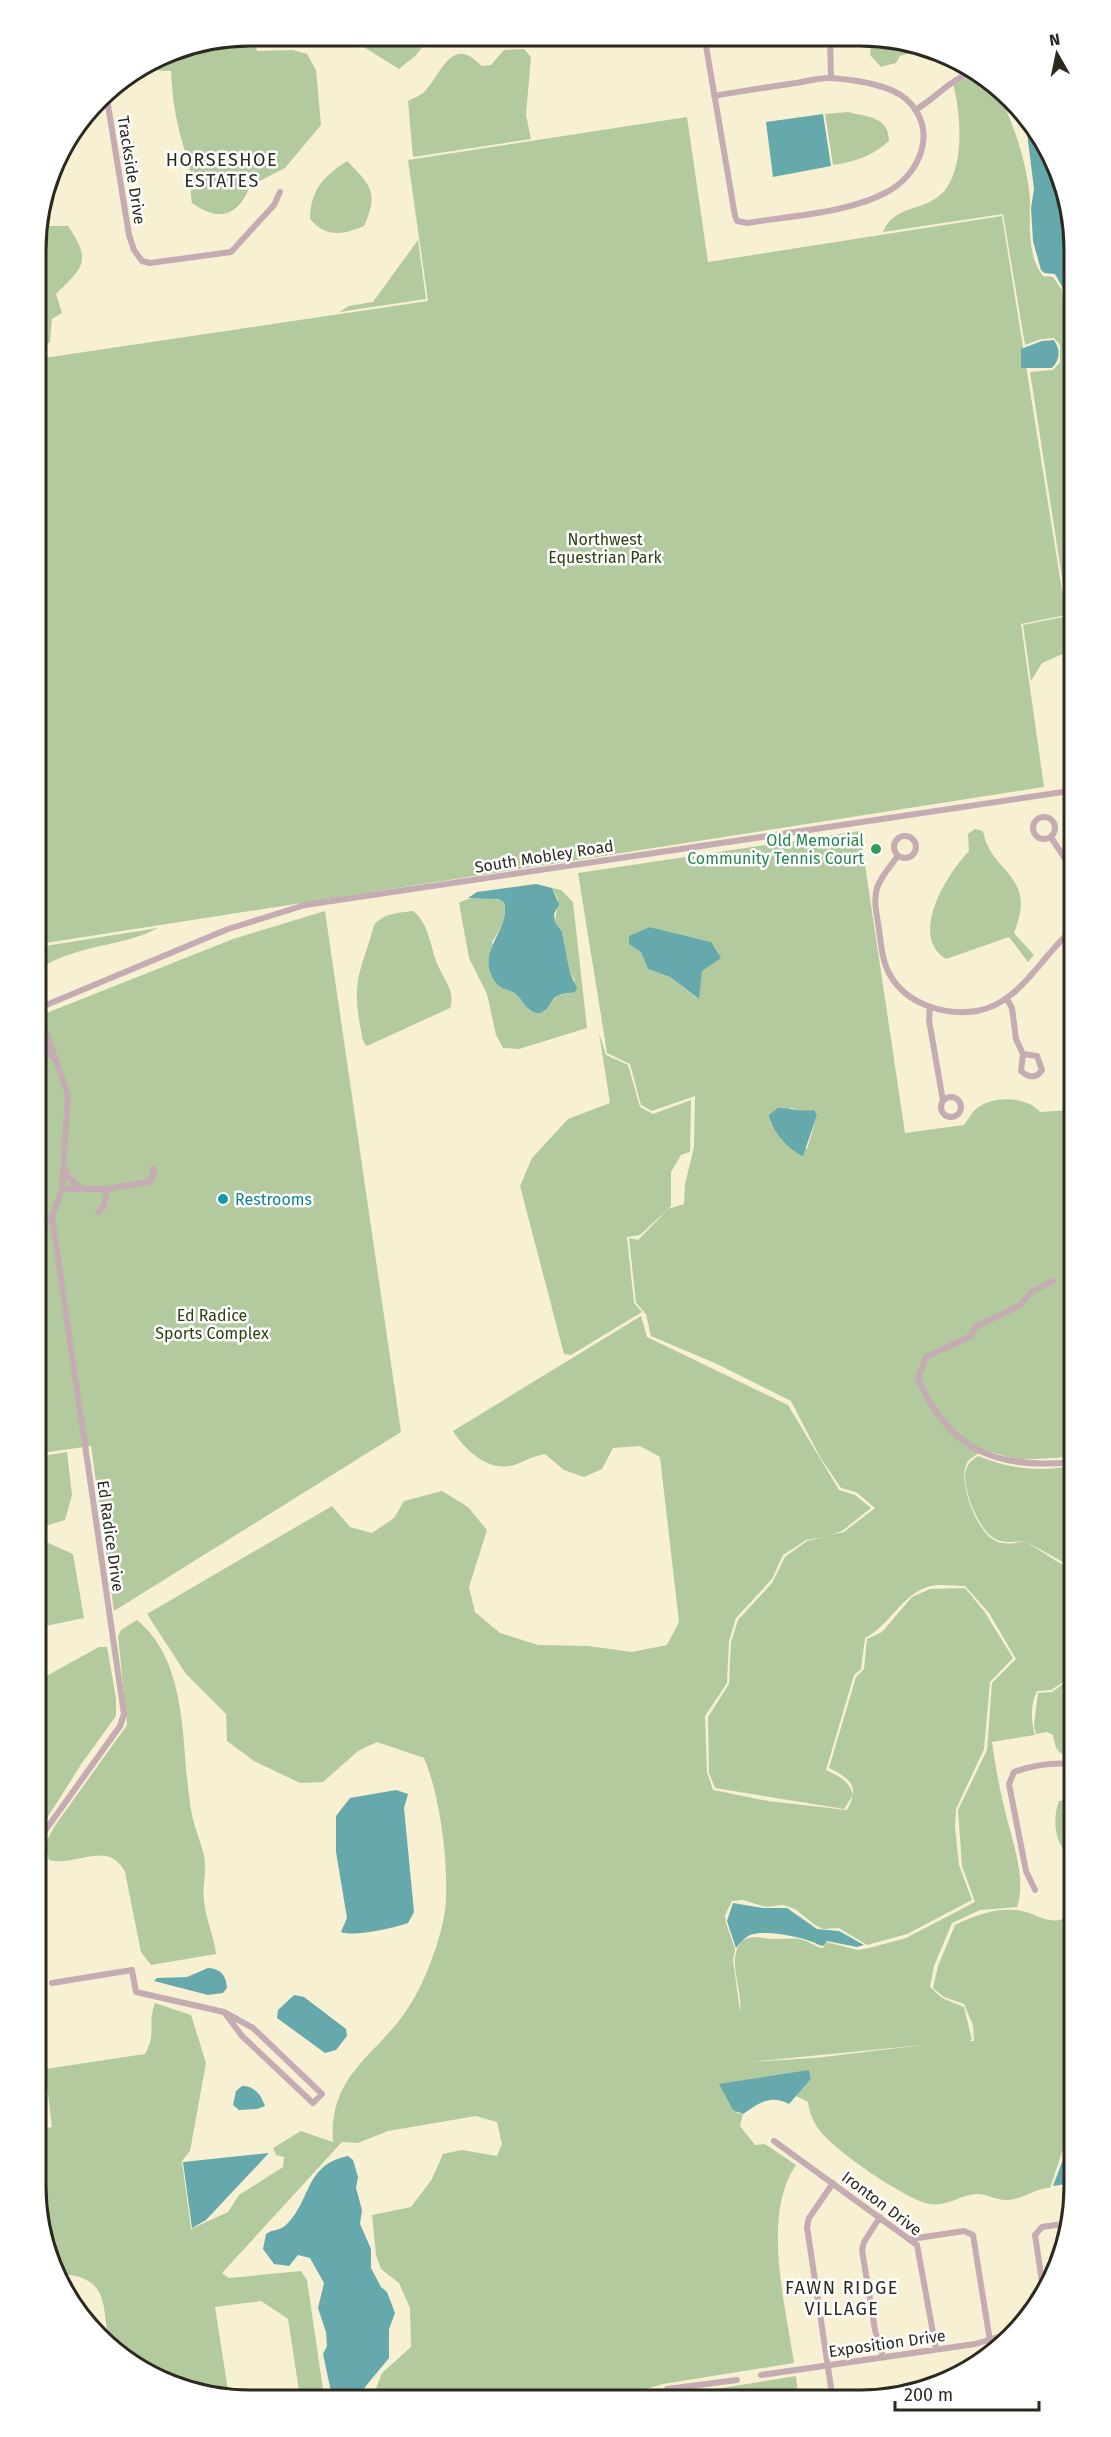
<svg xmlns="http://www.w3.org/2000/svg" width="1111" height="2437" font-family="'Fira Sans',sans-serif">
<rect width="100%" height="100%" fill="#f8f0d3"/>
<path fill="#b3ca9f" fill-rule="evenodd" d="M253,36L257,51L293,50L307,54L316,70L321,125L285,168L250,186C238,217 218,222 192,203C190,192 191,169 188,161C178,131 172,103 171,71L141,70L168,52Z
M309,36L431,37L415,56L399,69L362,46L316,41Z
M872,40H902L921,49L900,56L896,63L881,67L870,55Z
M524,49L531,57L526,115L531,139L413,157L408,101C413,98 420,96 424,92C436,82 447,47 467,55C473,57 478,63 482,66L491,65L504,50Z
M973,75C977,77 985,79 989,83C1010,104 1029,170 1030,200C1030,224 1027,256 1043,276L1053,277L1062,290L1064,318L1068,319L1069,656L1065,653L1042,663L1031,681L1023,625L1068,616L1030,372L1053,370L1060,362V345L1054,338L1041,339L1025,345L1003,214L883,232C894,205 921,212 940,195C966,173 961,113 953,84Z
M848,112C868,117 889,117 889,141C872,156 855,162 833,165L825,114Z
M687,117L708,262L1002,216L1066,615L1021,624L1044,787L39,944L37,359L428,301L408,160Z
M347,161C371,185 379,193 364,226C343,235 326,238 310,219C311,189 323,177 347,161Z
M40,223L50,226H68C93,262 82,268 56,294L62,313L52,319L50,342L40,351L37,335L36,236Z
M418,240L426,299L339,312L349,306L373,302Z
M975,829L983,831C991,875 1038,873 1014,933L1034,955L1028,962L1009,937L946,959C908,936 947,874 969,851L968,834Z
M860,831L905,1133L964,1125C968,1120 971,1113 976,1109C992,1095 1027,1096 1040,1112L1071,1110L1072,1457L1018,1460L984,1450C979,1453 972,1457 968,1461C956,1478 976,1528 992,1539C1000,1545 1015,1544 1024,1541C1014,1542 1001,1544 992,1537C978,1527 961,1486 966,1470C968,1463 972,1460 978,1456C1011,1469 1037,1472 1072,1466V1567L1025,1541L1056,1561L1072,1569L1073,1676L1051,1690L1037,1691C1030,1704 1031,1721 1035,1735L992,1742C995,1762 998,1782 1003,1802C1009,1832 1028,1878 1017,1907L980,1910L952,1923L934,1966L930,1987L942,1998L964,2007L972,2040L969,2041H974L973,2025L964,2004L944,1997L933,1988L938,1966L955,1925C974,1916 993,1908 1015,1910C1040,1912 1046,1930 1074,1914V2138L1066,2140L1050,2188C1034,2188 1023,2200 1006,2200C997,2200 988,2195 979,2194C962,2193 949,2207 930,2204C906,2200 830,2148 817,2127C812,2119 809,2111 808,2102L796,2096L811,2079L809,2071L736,2113L743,2114L740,2126L755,2145L765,2144L796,2165C761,2215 786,2306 794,2363L663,2384L627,2395L373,2396L382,2373L411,2347L410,2308L399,2283L381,2269L376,2255L372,2215L411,2207L432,2179L443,2154L462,2150L497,2156L502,2144L497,2122L476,2116L388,2131L358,2143L342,2142L222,2273L229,2278L301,2271L307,2280L324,2396L300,2397L288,2319L261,2301L215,2307L229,2397H209L109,2348C102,2305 111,2276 58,2274L43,2243V2129L52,2127L45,2069L145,2054C157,2033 147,2024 155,2003L191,2015L206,2063L190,2151L182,2161L191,2229L228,2212L239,2195L283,2167L284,2157L276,2155L273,2148L301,2131L333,2142C328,2074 378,2055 408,2008C425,1983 441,1939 445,1910C450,1870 440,1794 424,1758L377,1742L358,1751L323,1782L300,1783L254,1761L227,1741L226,1714L186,1674L147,1614L332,1506L350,1527L372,1533L394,1518L404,1501L442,1491L468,1507L487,1530L469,1587L475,1612L500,1633L538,1645L588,1646L632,1652L667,1645L679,1622L660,1457L640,1446L613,1448L602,1469L584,1477L564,1470L545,1454C533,1456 525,1461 514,1465C489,1473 464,1449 453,1431L641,1316L647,1337L788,1405L839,1490L855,1495L871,1508L842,1531L829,1536L806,1540L783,1555L772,1579L736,1618L729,1641L727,1683L705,1716L707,1772L713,1790L768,1801L847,1810C860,1786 851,1779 829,1768L856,1677L864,1669L867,1639L882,1632L912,1597L930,1589L965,1588L984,1611L1013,1658L990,1682L984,1749L956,1809L955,1827L959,1865L972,1900L907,1934L867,1945L839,1928L823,1929L815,1925L795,1909L783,1905L766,1907L743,1900L732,1901L725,1915L726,1923L735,1949L733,1960L740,2011C742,1995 734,1976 735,1959C738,1927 762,1940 779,1939C788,1939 796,1937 806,1941C813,1943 816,1948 823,1948L826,1942L858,1950L873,1947L906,1938L975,1902L962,1866L958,1810L987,1750L992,1683L1016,1659L989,1613L965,1586C954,1586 938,1583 927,1587C901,1596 889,1626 865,1638L861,1669L854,1675L826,1770C838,1776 849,1780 853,1795L844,1809L715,1788L709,1773L708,1717L729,1684L731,1642L738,1620L772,1583L785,1557L807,1541L844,1532L875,1508L856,1492L841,1488L820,1457L791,1401L717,1364L651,1336L646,1314L636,1303L629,1238L638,1240L668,1209L684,1204L685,1184L694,1147L695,1096L652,1111L641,1105L630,1064L607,1053L578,873ZM650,927L711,942L702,971L698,999L670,977L648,969L641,952ZM791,1108L817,1115L807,1149L779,1134L770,1122ZM923,2045L815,2058L748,2062Z
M552,888L561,890L573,902L587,1028L519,1049L503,1048L496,1035L487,994L469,958L459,903C470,896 492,896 504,902C508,916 500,930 492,942L508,989L518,995L530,1011L543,1012L558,995L568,993L575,981L570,973L562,933L555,922L558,899Z
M325,911L401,1432L114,1611L91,1446L41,1453L39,1016L233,939Z
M413,911C429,923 430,946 437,963C443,979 456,991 450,1008L367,1046C361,1041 362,1033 360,1025C351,979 363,967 374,925C384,913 398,913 413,911Z
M158,928C120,948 80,943 39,969V947Z
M599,1033L606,1055L628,1065L640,1107L653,1114L691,1100L690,1152L681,1155L671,1172V1206L640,1235L627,1237L634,1303L642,1312L571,1355L564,1354L520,1186L532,1158L568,1119L610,1103Z
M67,1452L72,1495L65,1520L42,1527L46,1542L73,1554L84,1618L41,1627V1456Z
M137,1620C189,1663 181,1744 190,1803C192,1822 200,1839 204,1856C207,1872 202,1887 204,1901C206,1920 214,1936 216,1954L151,1965L141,1952L125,1872C108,1839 78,1867 49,1860L45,1844L54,1827L127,1725L118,1636L121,1630Z
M99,1647H107L116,1698V1716L82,1763L42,1826L41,1679Z
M1073,1677V1756C1057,1754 1056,1751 1053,1735L1047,1732L1036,1734L1034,1725L1038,1693L1052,1692Z
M1073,1800V1857C1054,1848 1052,1818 1059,1801Z
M796,2376L798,2394L663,2395L703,2391Z"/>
<path fill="#66a9ac" d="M823,114L831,166L773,177L766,122Z
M1025,117L1046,143L1068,194L1066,318L1064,290L1055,274L1044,273L1041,270L1033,241L1031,208L1034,189Z
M1054,340C1061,351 1060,359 1052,368H1021V349L1042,341Z
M536,884L552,888L559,904L554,914L555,922L562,932L570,973L577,988L575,992C569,993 562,993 557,996C550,1001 547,1014 537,1013C527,1012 523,1000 517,995C511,989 502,990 497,984C472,952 512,931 504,902L498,899L468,898L477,892Z
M650,927L711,942L721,958L702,971L699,999L670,977L648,969L641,952L629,944V936Z
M778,1108C791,1108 801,1112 814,1110L817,1115L803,1156C790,1152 770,1128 769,1115Z
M396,1790L408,1794L404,1808L414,1912L408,1923C394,1928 354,1937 341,1932L347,1918L336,1852V1816L350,1798Z
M733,1903L763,1908H787L817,1929L839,1931L864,1945L857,1947L827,1941L823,1946L819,1945C807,1937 762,1929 750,1935C744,1938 740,1943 736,1948L727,1921Z
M208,1968C221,1969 226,1975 227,1988L223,1993L208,1995L154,1981L157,1978L187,1977Z
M294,1995L304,1997L346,2029L347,2036L336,2050L325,2053L277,2018L278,2010Z
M809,2070L811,2079L789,2104C770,2094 759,2103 743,2114L733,2110L719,2084Z
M242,2086C255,2086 261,2095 265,2106L257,2109L239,2110L233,2105L236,2091Z
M1070,2141H1074V2183L1053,2186Z
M269,2153L206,2220L192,2228L183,2162Z
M348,2156L353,2160L358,2177L356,2188L362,2210L360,2224L371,2249V2268L381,2287L387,2292L395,2313L389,2329V2358L365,2387L363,2396H332L323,2354L327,2346L326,2332L318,2308L324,2283L310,2258L298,2255L289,2266L274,2264L263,2249L266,2234C273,2229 279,2231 286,2225C312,2200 304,2165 348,2156Z"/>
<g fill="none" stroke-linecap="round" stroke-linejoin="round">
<path stroke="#c5abb2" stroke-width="6" d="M705,39V40L735,216L737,221L747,223C790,216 847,213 885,193C920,176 940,129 906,99C889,84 855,80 832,78C821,77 808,81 796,83C769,87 742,91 714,96
M830,40L831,78
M106,93L129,235L134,250L142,261L150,263L231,252L274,205L280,192
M915,110C935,99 947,82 969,73
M1033 828a11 11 0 1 1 22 0a11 11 0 1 1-22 0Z
M894 847a11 11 0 1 1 22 0a11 11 0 1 1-22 0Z
M1052,839L1070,866
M897,857C890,867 881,876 877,888C873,901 877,915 879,929C881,944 882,960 889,973C905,1004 944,1016 977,1011C1019,1004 1040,958 1070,932
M1007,999L1012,1008L1016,1039L1023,1054L1021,1071C1029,1078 1036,1079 1042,1070L1037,1056L1023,1054
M930,1007L929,1020L943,1101
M39,1008L228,929L305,905L1070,791
M39,1012L68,1095L62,1189L52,1217L40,1226
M39,1036L48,1053L55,1059
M941 1107a10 10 0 1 1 20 0a10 10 0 1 1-20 0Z
M66,1170L67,1176L82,1189
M62,1189H107L149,1182L154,1175L153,1169
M98,1212L104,1206L107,1189
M1053,1281L1033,1291L1019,1306L975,1327L971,1336L926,1357L918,1379C949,1450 997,1470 1072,1462
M42,1835L120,1726L124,1714L52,1217
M1035,1890L1026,1871L1009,1784L1014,1772C1033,1765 1053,1762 1073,1764
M52,1983L132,1970L136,1992L224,2012L242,2036L313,2103L322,2094L253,2028L224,2012
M774,2141L917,2245L936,2349
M880,2217L864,2242L862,2250L875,2330L883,2357
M911,2239L964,2231L973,2235L990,2341
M1044,2295L1035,2235L1042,2227L1070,2223
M761,2375L975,2344L1015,2332
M832,2394L807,2227L809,2218L833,2183
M661,2395L667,2389L737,2380"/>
</g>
<circle fill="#2e9e5b" stroke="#fff" stroke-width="2" cx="876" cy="849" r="6"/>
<circle fill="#0f9aa8" stroke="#fff" stroke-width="2" cx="223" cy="1199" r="6"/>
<g text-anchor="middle" stroke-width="5" stroke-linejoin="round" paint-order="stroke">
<g font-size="16" fill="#2c291e" stroke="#fff">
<text transform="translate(132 170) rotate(81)" y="6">Trackside Drive</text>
<text transform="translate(544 856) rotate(-9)" y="6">South Mobley Road</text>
<text transform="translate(111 1536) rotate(82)" y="6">Ed Radice Drive</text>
<text transform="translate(882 2203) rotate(37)" y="6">Ironton Drive</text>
<text transform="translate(887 2343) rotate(-8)" y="6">Exposition Drive</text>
</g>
<g font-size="16" fill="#2a400f" stroke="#fff">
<text x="605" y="545">Northwest<tspan x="605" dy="18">Equestrian Park</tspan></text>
<text x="212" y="1321">Ed Radice<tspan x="212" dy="18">Sports Complex</tspan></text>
</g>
<g font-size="16" fill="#27864d" stroke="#fff" text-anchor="end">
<text x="864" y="846">Old Memorial<tspan x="864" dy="18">Community Tennis Court</tspan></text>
</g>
<g font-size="16" fill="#0d838f" stroke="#fff" text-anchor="start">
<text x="235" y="1205">Restrooms</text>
</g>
<g font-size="18" letter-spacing="1.5" fill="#2c291e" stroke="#fff">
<text x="222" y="166">HORSESHOE<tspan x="222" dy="21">ESTATES</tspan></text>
<text x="842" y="2294">FAWN RIDGE<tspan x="842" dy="21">VILLAGE</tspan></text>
</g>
</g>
<path d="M0 0H1111V2437H0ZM250 46H860A204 204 0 0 1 1064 250V2186A204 204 0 0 1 860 2390H250A204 204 0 0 1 46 2186V250A204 204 0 0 1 250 46Z" fill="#fff" fill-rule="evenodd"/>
<path fill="none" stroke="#2c291e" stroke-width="3" d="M250 46H860A204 204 0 0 1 1064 250V2186A204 204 0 0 1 860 2390H250A204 204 0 0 1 46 2186V250A204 204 0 0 1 250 46Z"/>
<g transform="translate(1057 54) rotate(351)" stroke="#ffffff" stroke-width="4.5" paint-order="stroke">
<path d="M0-4.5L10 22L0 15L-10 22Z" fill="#2c291e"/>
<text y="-9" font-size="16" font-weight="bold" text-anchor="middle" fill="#2c291e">N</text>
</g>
<path d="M895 2401v9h144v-9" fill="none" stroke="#2c291e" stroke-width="3"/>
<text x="904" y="2401" font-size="18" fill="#2c291e" stroke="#ffffff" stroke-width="4.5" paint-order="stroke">200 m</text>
</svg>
